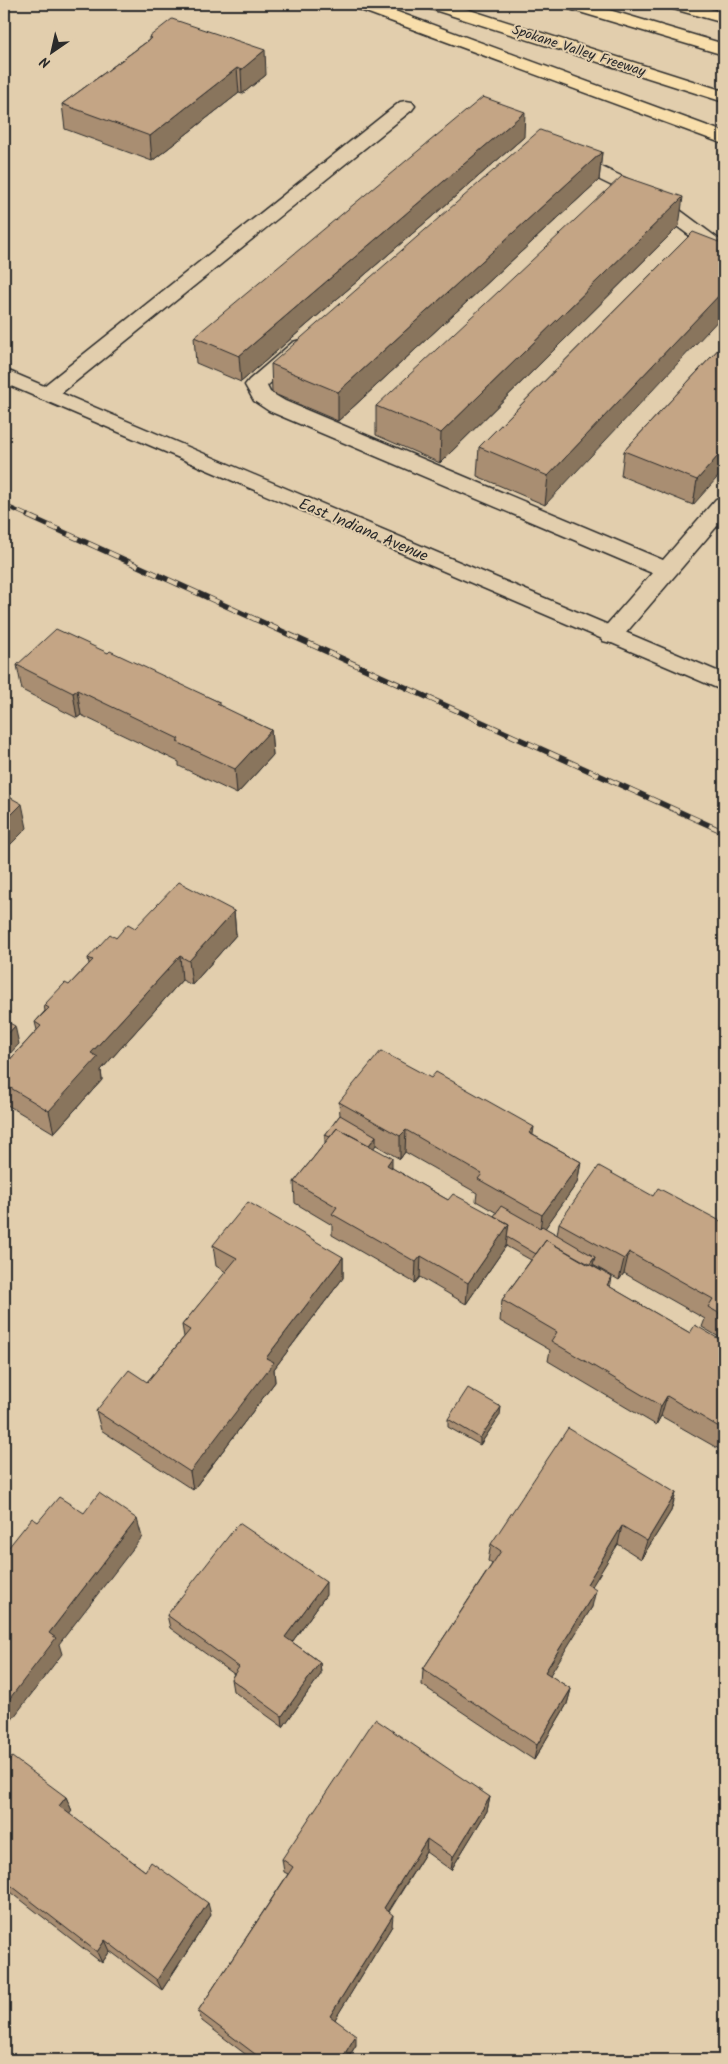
<svg xmlns="http://www.w3.org/2000/svg" width="728" height="2064" font-family="Kalam,sans-serif">
<rect width="100%" height="100%" fill="#e2cead"/>
<filter id="ink" filterUnits="userSpaceOnUse"><feTurbulence type="fractalNoise" baseFrequency=".02" numOctaves="2"/><feDisplacementMap in="SourceGraphic" scale="10" xChannelSelector="R" yChannelSelector="G"/><feConvolveMatrix kernelMatrix="1 2 1 2 8 2 1 2 1" color-interpolation-filters="sRGB"/></filter>
<g filter="url(#ink)">
<g fill="none" stroke-linecap="round" stroke-linejoin="round">
<defs>
<path id="lane" d="M406,101L412,102L415,106L412,110L54,399L47,401L40,399L36,394L40,389L400,102Z
M566,150L657,193L724,243V258L717,256L643,201L559,160L557,156L559,152Z
M300,340L307,342L310,346L307,350L267,386L270,392L285,401L663,560L716,499L724,497V518L619,641L611,643L603,641L599,635L603,629L652,573L269,411L254,401L245,385L249,380L293,342Z"/>
<path id="secondary" d="M4,369L724,674V691L4,383Z"/>
<path id="highway" d="M353,4H376L724,132V144L355,8Z
M426,4H451L724,91V102L428,8Z
M564,4H589L724,44V55L566,8Z
M668,4H694L724,13V23L670,8Z"/>
</defs>
<use href="#lane" stroke="#2b2b2b" stroke-width="3"/>
<use href="#secondary" stroke="#2b2b2b" stroke-width="3"/>
<use href="#highway" stroke="#2b2b2b" stroke-width="3"/>
<use href="#lane" fill="#e2cead" fill-rule="evenodd"/>
<use href="#secondary" fill="#e2cead" fill-rule="evenodd"/>
<use href="#highway" fill="#f8deab" fill-rule="evenodd"/>
<defs>
<path id="rail-far1" d="M4,505L31,517"/>
<path id="rail" d="M28,516L724,832"/>
</defs>
<use href="#rail-far1" stroke="#2b2b2b" stroke-width="4"/>
<use href="#rail" stroke="#2b2b2b" stroke-width="5.5"/>
<use href="#rail-far1" stroke="#e2cead" stroke-width="2.5" stroke-dasharray="8" stroke-linecap="butt"/>
<use href="#rail" stroke="#e2cead" stroke-width="4" stroke-dasharray="11" stroke-linecap="butt"/>
</g>
<path fill="#a98e72" stroke="#2b2b2b" fill-rule="evenodd" d="M149,37L266,75L242,94L239,93L152,161L65,129L62,104L149,40Z
M524,137L241,382L196,363L194,337Z
M602,152L599,180L338,421L272,393L271,364Z
M679,226L440,463L376,435V406Z
M693,232L545,505L477,476L479,447Z
M724,343L693,505L621,476L624,451Z
M108,653L219,702V706L271,730L273,755L237,794L179,766V762L81,715L77,718L22,690L17,665Z
M234,911L236,935L192,985L182,980L101,1070L102,1080L54,1133L4,1103V1066L37,1030L35,1022L45,1011L44,1005L69,985L89,964L88,958L116,938L135,928Z
M339,1102L533,1135L581,1162L577,1183L545,1228L557,1235L559,1223L653,1196L724,1223V1340L702,1327L705,1319L624,1273L619,1280L593,1265V1266L612,1277L610,1287L690,1333L724,1342V1440L719,1449L661,1416L656,1425L548,1361L550,1350L500,1321L502,1300L531,1260L506,1246L466,1304L420,1277L415,1283L332,1235V1225L295,1203L294,1182L325,1143V1135L340,1115ZM376,1145L400,1159L405,1152L477,1193L476,1201L497,1213L494,1216L448,1200L392,1168L373,1148Z
M213,1245L343,1257V1278L274,1369L275,1382L193,1490L101,1430L96,1411L147,1382L184,1337L182,1325L226,1272L216,1266Z
M500,1415L480,1445L448,1427V1419Z
M676,1493L671,1511L641,1559L618,1544L591,1587L592,1607L549,1675L571,1689L567,1704L534,1760L422,1685L423,1669L492,1564L488,1561L491,1544Z
M326,1595L292,1642L320,1662L321,1674L283,1727L233,1691L231,1679L234,1674L170,1628L167,1615Z
M4,1768L66,1797L72,1811L69,1814L145,1871L211,1915L162,1990L110,1951L102,1963L7,1889L4,1884Z
M490,1797L487,1811L451,1870L426,1852L389,1912L392,1926L335,2019L356,2045L347,2060H253L202,2021L198,2011L288,1874L284,1872L282,1859Z"/>
<path fill="#89745d" stroke="#2b2b2b" d="M265,50L266,75L242,94L241,70Z
M237,68L239,93L152,161L150,136Z
M525,112L524,137L241,382L239,356Z
M602,152L599,180L338,421V392Z
M683,197L679,226L440,463L441,433Z
M724,290V314L545,505L548,476Z
M724,449V470L693,505L697,480Z
M77,690L81,715L77,718L73,693Z
M271,730L273,755L237,794L235,769Z
M22,804L27,828L4,851V822Z
M234,911L236,935L192,985L189,961Z
M180,956L182,980L101,1070L102,1080L54,1133L49,1111L91,1053Z
M15,1026L19,1044L4,1060V1038Z
M534,1127L531,1149L529,1133Z
M406,1130L405,1152L400,1159V1136Z
M376,1136V1145L362,1164V1155Z
M392,1158V1180L387,1165Z
M581,1162L577,1183L539,1237L542,1215Z
M509,1224L506,1246L466,1304L468,1283Z
M629,1252L624,1273L619,1280L624,1259Z
M421,1256L420,1277L415,1283L416,1262Z
M343,1257V1278L274,1369L275,1382L193,1490L190,1472L266,1358Z
M595,1257L593,1265L581,1283L583,1274Z
M612,1277L608,1298L607,1285Z
M667,1396L661,1416L656,1425L661,1406Z
M501,1407L500,1415L480,1445V1438Z
M724,1433V1440L719,1449Z
M676,1493L671,1511L641,1559L647,1541Z
M137,1519L142,1537L59,1644L62,1654L4,1730V1706L49,1633Z
M622,1526L618,1544L583,1601L587,1584Z
M326,1582V1595L287,1649L285,1637Z
M596,1590L592,1607L542,1688L545,1672Z
M320,1662L321,1674L283,1727L282,1716Z
M571,1689L567,1704L534,1760L537,1745Z
M66,1797L72,1811L65,1820L59,1806Z
M490,1797L487,1811L451,1870L453,1857Z
M427,1839L426,1852L383,1920L384,1908Z
M208,1903L211,1915L162,1990L157,1980Z
M393,1915L392,1926L331,2026L330,2016Z
M105,1940L110,1951L102,1963L97,1952Z
M356,2035V2045L347,2060H341Z"/>
<path fill="#c4a585" stroke="#2b2b2b" d="M172,19L265,50L241,70L237,68L150,136L62,104L152,38L149,37Z
M483,97L525,112L239,356L194,337Z
M540,130L602,152L338,392L271,364Z
M622,176L683,197L441,433L376,406Z
M693,232L724,244V290L548,476L479,447Z
M724,343V449L697,480L624,451Z
M56,629L108,653L110,651L219,702L217,704L271,730L235,769L177,742L179,739L77,690L73,693L17,665Z
M4,794L22,804L4,822Z
M179,882L234,911L189,961L180,956L91,1053L98,1057L49,1111L4,1084V1066L41,1026L35,1022L49,1008L44,1005L65,983L69,985L93,960L88,958L110,934L116,938L128,924L135,928Z
M4,1020L15,1026L4,1038Z
M381,1051L431,1078L436,1072L534,1127L529,1133L581,1162L542,1215L478,1179L482,1174L406,1130L400,1136L339,1102Z
M340,1115L376,1136L369,1145L337,1128L330,1137L325,1135Z
M337,1128L392,1158L387,1165L448,1200L453,1194L509,1224L468,1283L421,1256L416,1262L332,1214L337,1207L294,1182Z
M599,1166L653,1196L658,1188L724,1223V1316L708,1307L713,1299L629,1252L624,1259L559,1223Z
M248,1202L343,1257L266,1358L274,1362L190,1472L96,1411L129,1370L147,1382L190,1330L182,1325L237,1258L213,1245Z
M501,1206L540,1228L542,1226L595,1257L589,1265L546,1240L536,1254L507,1237L509,1224L494,1216Z
M546,1240L612,1277L607,1285L690,1333L695,1325L724,1342V1430L667,1396L661,1406L551,1341L557,1332L502,1300Z
M468,1388L501,1407L480,1438L448,1419Z
M568,1428L676,1493L647,1541L622,1526L587,1584L596,1590L545,1672L571,1689L537,1745L423,1669L501,1551L491,1544Z
M99,1493L137,1519L49,1633L56,1638L4,1706V1553L32,1518L38,1522L59,1497L84,1513Z
M239,1523L326,1582L285,1637L320,1662L282,1716L231,1679L239,1667L167,1615Z
M375,1719L490,1797L453,1857L427,1839L384,1908L393,1915L330,2016L356,2035L341,2060H263L198,2011L293,1867L282,1859Z
M12,1757L66,1797L59,1806L145,1871L151,1862L208,1903L157,1980L105,1940L97,1952L4,1880V1872L7,1867L4,1865V1768Z"/>
</g>
<g text-anchor="middle" stroke-width="4" stroke-linejoin="round" paint-order="stroke">
<g font-size="14" fill="#2b2b2b" stroke="#e2cead">
<text transform="translate(579 50) rotate(18)" y="5">Spokane Valley Freeway</text>
</g>
<g font-size="16" fill="#2b2b2b" stroke="#e2cead">
<text transform="translate(364 529) rotate(23)" y="6">East Indiana Avenue</text>
</g>
</g>
<rect width="728" height="2064" fill="none" stroke="#e2cead" stroke-width="20"/>
<rect x="10" y="10" width="708" height="2044" fill="none" stroke="#2b2b2b" stroke-width="2" filter="url(#ink)"/>
<g transform="translate(52 52) rotate(214)" stroke="#e2cead" stroke-width="4" paint-order="stroke">
<path d="M0-4L9 19L0 12L-9 19Z" fill="#2b2b2b"/>
<text y="-8" font-size="14" font-weight="bold" text-anchor="middle" fill="#2b2b2b">N</text>
</g>
</svg>
